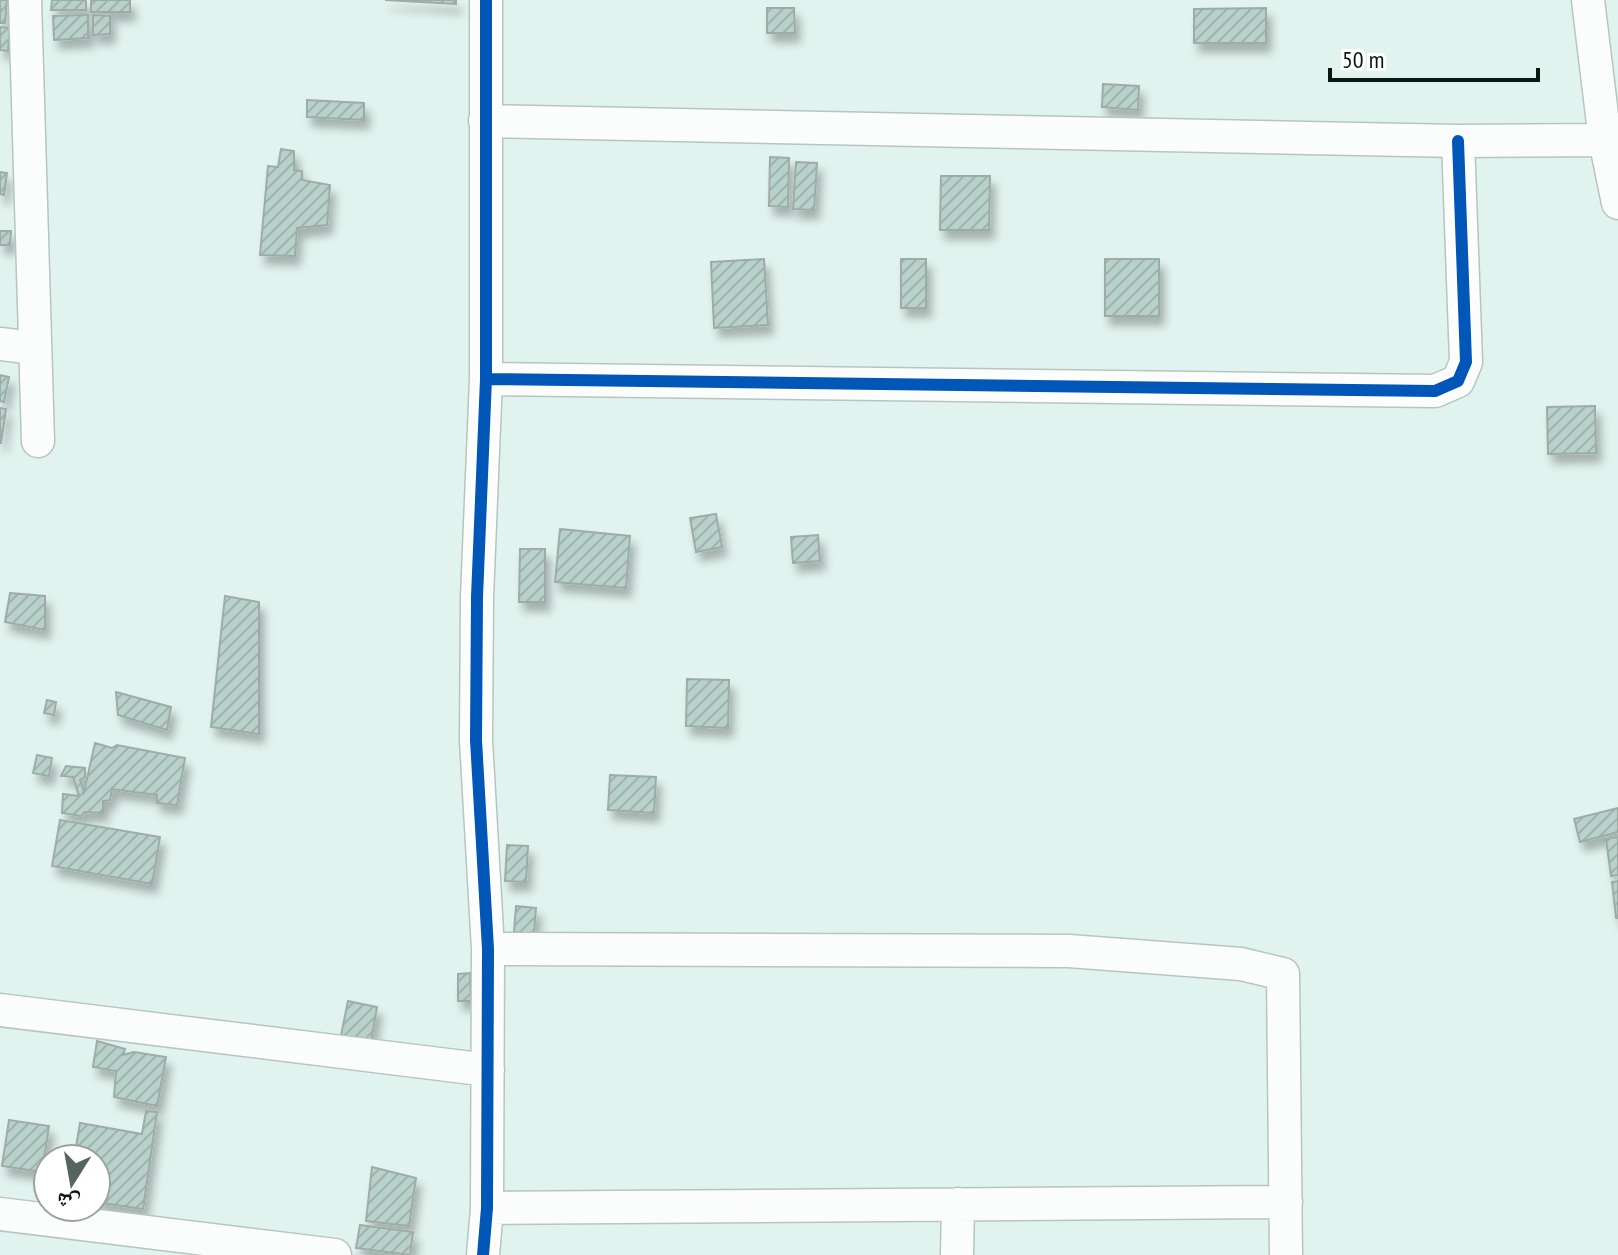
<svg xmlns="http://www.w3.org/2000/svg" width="1618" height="1255" font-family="'PT Sans Narrow','Noto Naskh Arabic',sans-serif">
<defs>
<pattern id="building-hatch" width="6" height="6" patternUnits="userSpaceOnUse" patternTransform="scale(2)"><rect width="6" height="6" fill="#b9d1cb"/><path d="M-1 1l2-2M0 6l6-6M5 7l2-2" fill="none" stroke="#9eb3ad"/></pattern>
<filter id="shadow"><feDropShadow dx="5" dy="9" stdDeviation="4" flood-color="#0004"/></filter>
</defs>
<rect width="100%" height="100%" fill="#e1f3ee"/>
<path fill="url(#building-hatch)" stroke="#9eaca8" stroke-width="2" filter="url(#shadow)" d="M0,0H7L5,23H0Z
M52,0H86V10H51Z
M91,0H130V12H91Z
M385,0H456V4Z
M767,8H794L795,33H767Z
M1266,8V43H1194V9Z
M88,15V38L54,40L53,16Z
M93,15L110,16V34L93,35Z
M0,27L10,28L8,51L0,50Z
M1103,84L1139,86L1138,110L1102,107Z
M307,100L364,103V120L307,117Z
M281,149L294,151V170L302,171V180L330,185L327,225L297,228L295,256L260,255L268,166L278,167Z
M770,157L789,158L788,207L769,206Z
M796,162L817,163L814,210L793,209Z
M0,172L7,173L4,195L0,194Z
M941,176H990L989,230H940Z
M0,231H11L10,245H0Z
M764,259L768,325L714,328L711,262Z
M901,259H926V308H901Z
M1105,259H1159V316H1105Z
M0,375L9,377L4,402L0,401Z
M1595,406L1596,453L1548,454L1547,407Z
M0,408L6,409L1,443H0Z
M716,514L722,547L696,552L690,518Z
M560,529L630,536L626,588L555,582Z
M818,535L820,561L793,563L791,537Z
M520,549H545V602H519Z
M10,593L45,596V630L5,622Z
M225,596L259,602V734L211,727Z
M687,679L729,680L728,728L686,726Z
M116,692L171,707L167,730L118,715Z
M47,700L56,702L54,715L44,713Z
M95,743L112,748L117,745L185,758L177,805L157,803V795L112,789L110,800L103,801V813L85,812L81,816L62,813L63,794L79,796L73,777L61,776L66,766L85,768V777L80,780L84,792Z
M37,755L52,758L49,776L33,773Z
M610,775L656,777L654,813L608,810Z
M1618,808V832L1580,842L1574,819Z
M60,820L160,837L152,884L52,866Z
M1618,837V875L1611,876L1606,839Z
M507,845L528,846L526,882L505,881Z
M1618,881V918H1616L1612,882Z
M516,906L536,908L534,934L514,932Z
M470,973L471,1001H458V974Z
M348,1001L377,1007L370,1046L340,1040Z
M97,1041L125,1049L123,1055L134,1052L166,1057L157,1106L114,1097L116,1071L93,1067Z
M146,1111L157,1112L143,1209L96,1202V1159H74L80,1123L142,1134Z
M9,1120L49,1126L42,1172L2,1166Z
M372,1167L416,1178L409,1226L366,1221Z
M360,1225L413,1232L410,1255L356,1248Z"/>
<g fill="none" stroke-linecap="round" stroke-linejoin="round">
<defs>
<path id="minor" d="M25,0L38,441
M1588,0L1605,140L1618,203
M485,121L1458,141L1605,140
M0,344L34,348
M486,379L1435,391L1458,381L1466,362L1458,141
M488,949L1069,951L1241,964L1283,974L1286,1255
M0,1010L488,1070
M487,1208L1286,1202
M0,1214L335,1255
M483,1255L487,1208L488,949L476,740L477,597L486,379V0
M957,1255L958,1204"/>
</defs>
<use href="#minor" stroke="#b6c5c0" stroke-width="35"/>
<use href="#minor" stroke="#fafdfc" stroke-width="32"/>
<defs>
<path id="cycleway" d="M486,379L1435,391L1458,381L1466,362L1458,141
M483,1255L487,1208L488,949L476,740L477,597L486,379V0"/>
</defs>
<use href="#cycleway" stroke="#fff" stroke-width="17"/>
<use href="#cycleway" stroke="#0057b8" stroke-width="12"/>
</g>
<g transform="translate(72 1183) rotate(191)"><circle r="38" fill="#ffffff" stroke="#9da2a1" stroke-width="2"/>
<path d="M0-6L14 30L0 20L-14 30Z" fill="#556460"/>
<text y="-12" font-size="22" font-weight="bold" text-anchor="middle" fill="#0a1713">ش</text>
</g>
<path d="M1330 68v12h208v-12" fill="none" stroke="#0a1713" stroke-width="4"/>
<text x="1342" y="68" font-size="24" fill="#0a1713" stroke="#ffffff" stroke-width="6" paint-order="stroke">50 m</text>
</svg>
